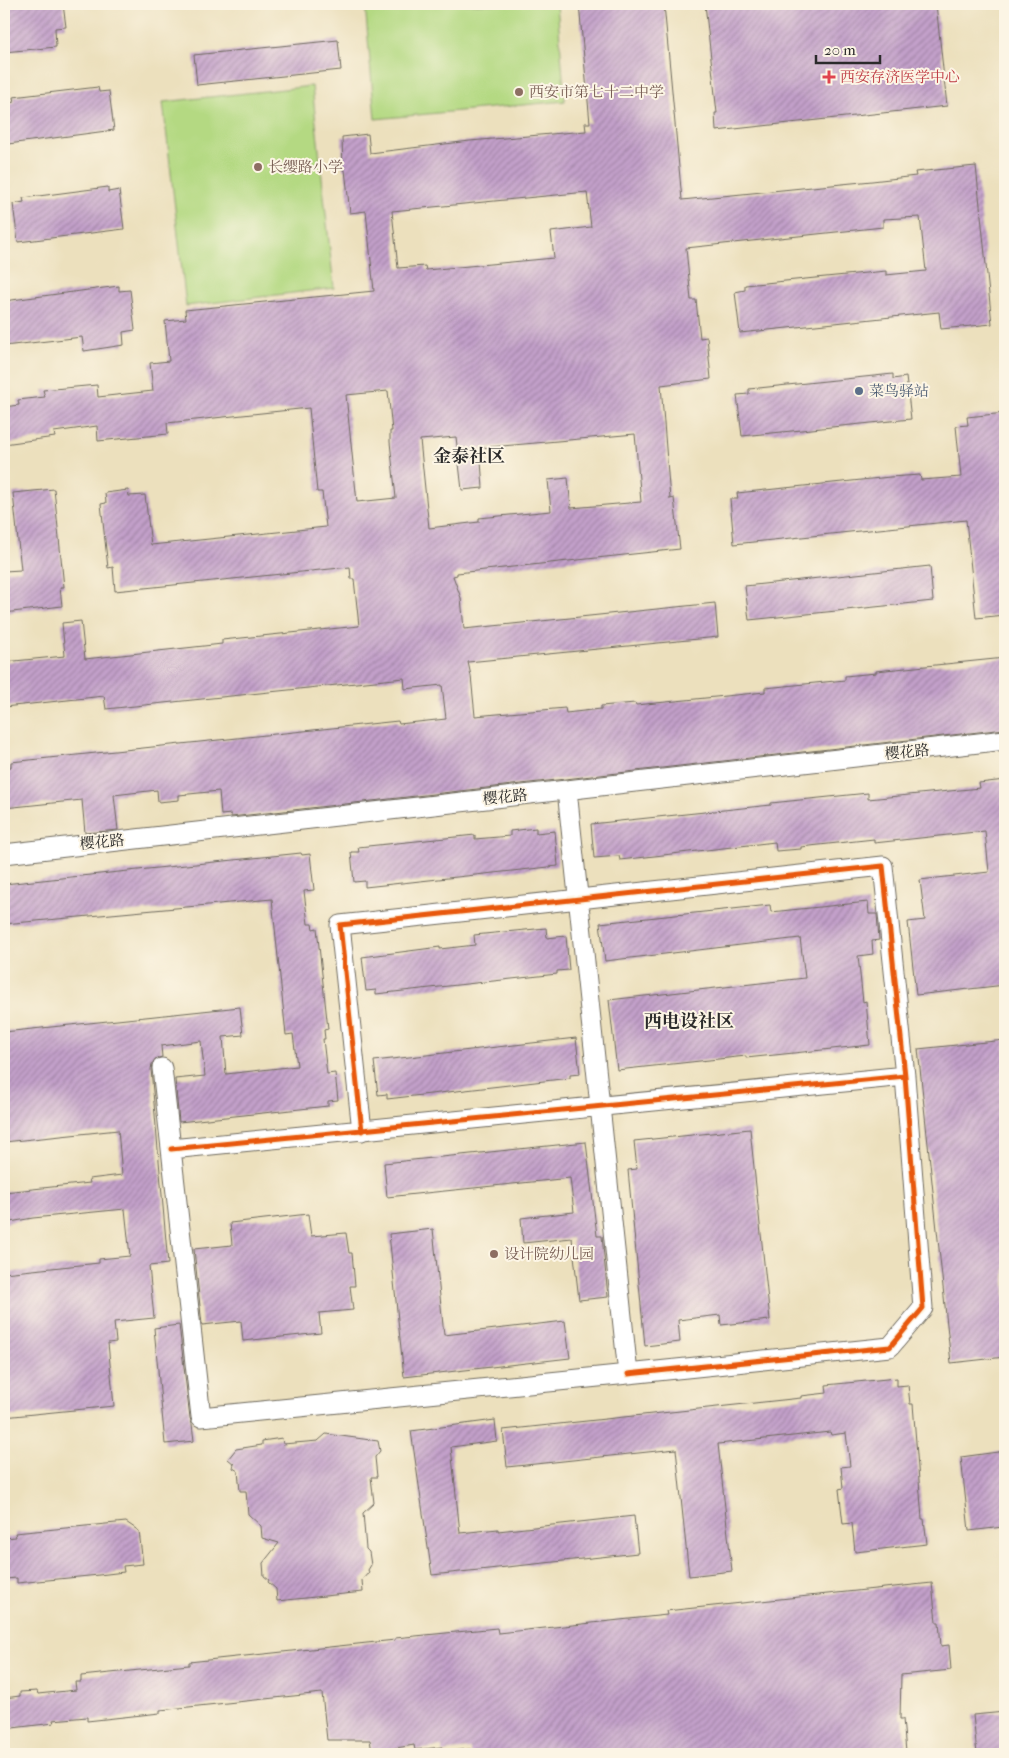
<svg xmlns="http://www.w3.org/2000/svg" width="1009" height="1758" font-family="'IM FELL French Canon','Noto Serif SC',serif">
<defs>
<pattern id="building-hatch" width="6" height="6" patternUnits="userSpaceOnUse" patternTransform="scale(1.25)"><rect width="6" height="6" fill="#c3a0ca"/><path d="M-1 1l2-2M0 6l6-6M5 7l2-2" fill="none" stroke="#9f83a4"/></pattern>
</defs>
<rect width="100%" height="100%" fill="#fcf5e5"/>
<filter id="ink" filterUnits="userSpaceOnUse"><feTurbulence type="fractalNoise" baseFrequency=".02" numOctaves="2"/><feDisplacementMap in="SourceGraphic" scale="10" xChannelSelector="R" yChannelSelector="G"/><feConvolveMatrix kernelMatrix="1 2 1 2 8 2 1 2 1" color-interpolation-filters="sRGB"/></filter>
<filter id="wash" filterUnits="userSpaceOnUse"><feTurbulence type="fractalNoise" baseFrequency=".0096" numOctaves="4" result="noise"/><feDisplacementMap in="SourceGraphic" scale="20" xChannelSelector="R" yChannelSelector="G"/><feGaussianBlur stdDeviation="1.12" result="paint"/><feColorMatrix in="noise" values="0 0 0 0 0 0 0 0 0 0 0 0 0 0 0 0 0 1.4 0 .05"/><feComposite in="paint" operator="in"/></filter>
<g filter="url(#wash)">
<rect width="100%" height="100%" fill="#ece0bd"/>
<path fill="#b4d982" stroke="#708256" d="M365,4H557L565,101L375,119Z
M312,86L334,288L186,306L163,102Z"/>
<g id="blocks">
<path fill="url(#building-hatch)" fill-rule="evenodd" d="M4,4H63L66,27L55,28L56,47L4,52Z
M579,4H664L682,200L872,181L916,176L915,172L976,166L992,324L941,329L939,312L740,333L735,292L745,290V285L886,271V275L926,271L920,217L883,219V227L686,248L691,300H696L700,338L707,337L711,379L661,385L670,499L674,498L680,549L457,573V575L453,576L461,598L464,629L715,603L718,637L468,662L471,676L475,716L565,708L566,713L601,709V706L635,703L636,705L765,692V688L845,680V676L876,673V671L1005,658V729L231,817V814L221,815L219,791L179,795V800L158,802L157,790L114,795L118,830L85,833L82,800L4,808V768L11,767V762L398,721L399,724L446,719L442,685L405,689L404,678L106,709L104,696L4,707V662L65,656L62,623L81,621L85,659L222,644V640L359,626L354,579H351L350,567L115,591L113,567L108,568L101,504L106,503L105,493L128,490L129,496L145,495L151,545L326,527L322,492H317L309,408L167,423L168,434L98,441L97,426L54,432L55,437L4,444V407L19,405L18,400L45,397L43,390L97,385L98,397L153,391L150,363L169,361L165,321L186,319L185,310L374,291L366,211L350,213L345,170H343L342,137L368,134L370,153L470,141L586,131L585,123H590ZM587,192L591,227L551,232L554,258L426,270L425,266L398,268L392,211ZM388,391L392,431H390V442L396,498L357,502L346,395ZM635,434L641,502L571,508L568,478L548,480L551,511L479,518V522L429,528L420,440L456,437L462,490L483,488L480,448Z
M705,4H936L947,106L716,131L715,113H717Z
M338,40L341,70L197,85L194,55Z
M98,87L99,92L109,91L114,130L8,144L4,104L14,102L13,97Z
M108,187V192L119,190L124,229L18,242L13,204L24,202L23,198Z
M119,286V291L130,290L135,330L123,332L124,345L84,351L82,337L4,346V301Z
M893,374V379L906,377L911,419L742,436L737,395L749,394V389Z
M1005,413V615L976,618L966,520L734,544L730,499H738L737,493L890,477L920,475L921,480L961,477L956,426L968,425L967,417Z
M54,489L64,587H60L62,606L4,613V571L21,570L13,493Z
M930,566L933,601L749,620L745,586Z
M1005,780V985L916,995L908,922L925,920L920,880L989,872L985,831L874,843V839L801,847V849L776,851L775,842L620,860L619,856L594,858L591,824L771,805V803L868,793V799L980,788L979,783Z
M536,828V833L555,831L558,866L365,887V881L354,882L351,852H359L358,847L475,835V839L510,836V831Z
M301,853L302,855L310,854L314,890L304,891L308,924H312L313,929L317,928L328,1029L324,1030L325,1039H323L327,1074L335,1073L338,1100L328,1101V1106L179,1122L175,1079L205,1076L201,1041L161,1046L162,1057L155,1059L152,1064L151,1069L168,1264L149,1266L154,1318L114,1322L116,1342L108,1343L114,1406L4,1417V1273L99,1263V1259L130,1256L125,1209L33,1218L4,1223V1192L90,1183L89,1179L122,1175L118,1130L4,1142V1032L240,1007L243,1035L223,1037L226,1074L297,1066L293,1034L286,1035L272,899L4,924V884Z
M868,902L869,914H877L879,940L872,941L873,954L858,956L863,1002L866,1001L870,1045L746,1058V1056L617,1070L609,1000L805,978L800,938L605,961L600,923L770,905L771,912Z
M546,928L547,938L566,936L569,970L557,971V974L376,994V990L366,991L362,957L440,947V949L475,945L474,935Z
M576,1038L580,1074L570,1075V1078L387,1099V1094L378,1095L374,1061Z
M1005,1040V1357L951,1363L918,1049Z
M750,1129L770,1320L721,1325L720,1315L678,1320L680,1342L645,1346L628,1170L637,1169L634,1141Z
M586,1142L597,1236H602L608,1297L579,1300L572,1238L523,1243L521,1218L574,1212L570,1178L387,1197L384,1163Z
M308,1214L311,1236L346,1233L349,1253H352L355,1286H350L353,1310L319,1313L321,1333L243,1341L241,1321L202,1325L194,1249L232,1245L230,1223Z
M433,1229L444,1335L565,1321L570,1358L404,1377L389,1234Z
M179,1325L190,1418L192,1424L194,1441L165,1444L154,1328Z
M897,1378V1386L908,1385L910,1404H913L922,1519H924L927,1544L855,1552L852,1523L843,1524L839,1489L843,1488L841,1467L850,1466L846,1433L831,1435L830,1432L718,1444L732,1571L689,1576L676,1449L507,1467L503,1430L801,1398V1396L827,1393L826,1385Z
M495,1420L497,1441L451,1447L460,1533L498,1529V1531L634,1516L638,1553L432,1575L411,1431Z
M326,1434L378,1441L380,1451L375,1457L377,1477H371L374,1503L363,1513L366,1549L369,1552L371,1565L368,1570L369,1572L362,1580L363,1592L277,1601L276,1589L268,1582L269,1580L264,1576L263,1563L279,1543L262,1538L261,1526L248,1514L246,1491H240L238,1471L233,1468L234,1464L228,1459L236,1449L262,1445V1441L282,1438L283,1444L318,1441Z
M1005,1451V1525H1003V1527L969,1531L961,1457Z
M126,1522L139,1531L143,1564L123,1566L124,1572L99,1575L17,1583V1578L5,1579L4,1538L16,1537L15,1533Z
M932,1583L936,1622H939L941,1646L949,1645L951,1670L901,1675L900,1719H903L906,1752L883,1754H470V1749L442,1752V1747L415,1750L414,1745L372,1752L370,1740H327L322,1693L160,1710V1713L87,1721V1717L53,1720L54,1723L4,1729V1698L20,1696V1692L37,1691L38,1694L76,1690L75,1682H81V1676L189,1665V1662L395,1640V1638L497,1628L498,1633L667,1615L666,1611Z
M1005,1712V1754H977L973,1715Z"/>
</g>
</g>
<g filter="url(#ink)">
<use href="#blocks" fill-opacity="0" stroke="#6f6a5e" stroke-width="1"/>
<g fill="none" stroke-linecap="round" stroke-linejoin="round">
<defs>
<path id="street" d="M4,854L1005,740
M162,1068L201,1417L628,1374L567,790
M171,1149C416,1125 661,1101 905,1076L883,866L340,925L362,1131
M628,1374L890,1347L923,1308L905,1076"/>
</defs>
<use href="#street" stroke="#6f6a5e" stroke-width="21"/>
<use href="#street" stroke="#fff" stroke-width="19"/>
<defs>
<path id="cycleway" d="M171,1149C416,1125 661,1101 905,1076L883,866L340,925L362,1131
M628,1374L890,1347L923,1308L905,1076"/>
</defs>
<use href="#cycleway" stroke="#fcf5e5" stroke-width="8"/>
<use href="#cycleway" stroke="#e8590c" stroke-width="5"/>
</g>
</g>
<path fill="#e0444e" stroke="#fcf5e5" stroke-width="2" d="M826.5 69.5h5v5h5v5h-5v5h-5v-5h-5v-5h5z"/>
<g fill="#8d6e63" stroke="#fcf5e5" stroke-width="2">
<circle cx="519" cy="92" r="5"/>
<circle cx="258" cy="167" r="5"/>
<circle cx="494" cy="1254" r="5"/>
</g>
<circle fill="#5c6f8a" stroke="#fcf5e5" stroke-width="2" cx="859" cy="391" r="5"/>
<g text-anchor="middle" stroke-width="4" stroke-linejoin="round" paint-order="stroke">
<g font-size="15" fill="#be3a42" stroke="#fcf5e5" text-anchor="start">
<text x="840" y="82">西安存济医学中心</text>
</g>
<g font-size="15" fill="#785e54" stroke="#fcf5e5" text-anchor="start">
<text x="529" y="97">西安市第七十二中学</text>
<text x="268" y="172">长缨路小学</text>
<text x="504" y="1259">设计院幼儿园</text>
</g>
<g font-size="15" fill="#4e5e75" stroke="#fcf5e5" text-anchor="start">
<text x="869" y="396">菜鸟驿站</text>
</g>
<g font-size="15" fill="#2b2b2b" stroke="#fcf5e5">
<text transform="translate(907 752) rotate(-6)" y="5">樱花路</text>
<text transform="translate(505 797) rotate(-6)" y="5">樱花路</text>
<text transform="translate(102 842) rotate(-6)" y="5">樱花路</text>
</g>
<g font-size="18" font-weight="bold" fill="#2b2b2b" stroke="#fcf5e5">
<text x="469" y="462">金泰社区</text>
<text x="689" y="1027">西电设社区</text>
</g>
</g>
<rect width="1009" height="1758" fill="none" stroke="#fcf5e5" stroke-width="20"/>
<path d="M816 55v8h64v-8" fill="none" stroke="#2b2b2b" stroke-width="2.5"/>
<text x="824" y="55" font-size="15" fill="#2b2b2b" stroke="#fcf5e5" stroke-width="4" paint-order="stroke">20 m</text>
</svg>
